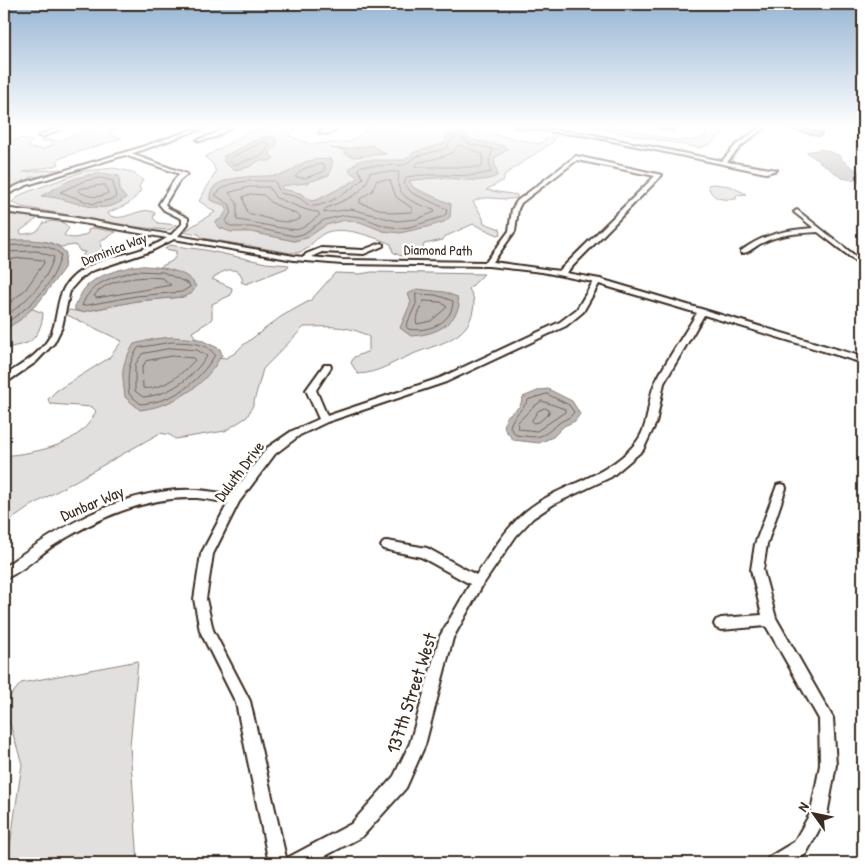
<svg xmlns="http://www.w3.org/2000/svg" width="867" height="867" font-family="'Patrick Hand',sans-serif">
<rect width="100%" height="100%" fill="#fff"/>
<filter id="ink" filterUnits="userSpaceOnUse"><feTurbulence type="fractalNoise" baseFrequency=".02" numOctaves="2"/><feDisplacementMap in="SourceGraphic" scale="10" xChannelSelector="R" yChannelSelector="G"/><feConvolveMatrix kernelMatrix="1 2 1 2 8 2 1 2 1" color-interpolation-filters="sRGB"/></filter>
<g filter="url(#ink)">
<path fill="#e2e0de" stroke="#8e857e" d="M93,127H125L110,131L113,136L122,138L63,157L57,160L59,164L54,166L23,172L62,169L42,176L29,177L30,179L4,189V142L23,138L33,141L28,145L30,148L44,149L53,145L51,141L40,142L43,139L59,141Z
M274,127H297L289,136L311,144L349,142L366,131L361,127H476L483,132L539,144L556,133L561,134L552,140L554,141L504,175V180L486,190L517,195V198C504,202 483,193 473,202L482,216L484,223L500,229L501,234L498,235L473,224L444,237L443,240L424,244C422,259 403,259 393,252L391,244C374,237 340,224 323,234C309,243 310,253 291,253L202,238L199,234L183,232L215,212L199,201L216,172L213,164L205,157L247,133Z
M594,127C632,122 670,150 706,137L705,127H727L728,129L709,145L699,148Z
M114,168L132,172L143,180L139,187L141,190C128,208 125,204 108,213L109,215C124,224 141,204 155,213L153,218L158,223L177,225L171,229L167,230L137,227L22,207L12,202L22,194L84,171Z
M713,184L730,186L746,194L737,195L736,199C722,200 712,200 708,185Z
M4,214L38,218L20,231L21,234C30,234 40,233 43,223L52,221L64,223L69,228L64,235C71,240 80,238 88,233V230L94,228L116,232L100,241L102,252C96,255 88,259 82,256L85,252L80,251L75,245L61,247L48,242L26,240L4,241Z
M169,245L205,250L266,263L289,265L287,268L246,284L241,282L243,279L240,273C230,266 221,272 212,279L232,288L231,295L212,304V318L210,321L192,332L206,356L226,358L235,353L242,346L282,316L311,300L335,273L360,274L372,272L484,274L469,289C474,297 475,301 473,310C468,341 435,344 411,355C393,362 379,373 358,374L351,363L354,357L369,351V337C349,324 326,327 304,327L263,369L253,405L247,417L225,431L175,439L170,435L160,433L31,506L4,525V456C38,452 81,446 96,411L92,407L50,404L48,399L56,391L109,358L122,341L65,314L69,310L82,312L137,301L183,297L173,272L160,267L172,261L176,256V251L165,249Z
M33,309L43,313C43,323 37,339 27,343C19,346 11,346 4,350V315Z
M138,661L130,746L138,863H4V855L10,846L22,764L4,704L21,683Z"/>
<path fill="#bcb6b3" stroke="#887e77" d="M456,132L466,133L471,140L501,145L508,149L495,158C493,165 498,169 497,176C482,184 461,179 445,178C434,178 420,179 409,181L414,188L451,204L450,217L444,222L427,227L400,233L383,231L360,222L345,220L326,225L307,238L294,241L251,232H231L220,228L215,222L222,218L227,210L226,206L210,200C206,170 269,179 284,174C291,172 295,167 301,164C309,159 322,159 331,159L333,161L329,175L306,183L281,186L282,189L300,193L311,201L317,200L356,180L358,177L350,172L349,169L360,160H405L414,152L445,143L446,136Z
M262,137H273L277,141L276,147L269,153L274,158C269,163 266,161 260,160L249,167L234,170L224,162V156Z
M371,145L386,154L353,157L346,154L343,150L331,148L348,149Z
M822,149L841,156L842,160L863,175V182L842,178L806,152Z
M101,173L119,176L120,191L126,198C106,215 83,205 61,199C54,197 47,197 41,196C64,184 73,176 101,173Z
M19,240C36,240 55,240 66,253L64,268L39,302L20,320L4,330V241Z
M134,266C151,265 190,269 196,287L191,294L183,297L137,301L82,312L75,310C74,304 77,302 80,296C89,276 115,271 134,266Z
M417,289L444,292L457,297L459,306C452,328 431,335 411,336L400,328L411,302L408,294Z
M172,337L199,339L220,349L222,355C218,360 215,367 211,371C194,393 166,407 140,410L125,397C122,371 120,367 134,344L154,339Z
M548,389L572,401L580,414L575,421L564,426L553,437L539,443L513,440L504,428L506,417L520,406L523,397L540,390Z"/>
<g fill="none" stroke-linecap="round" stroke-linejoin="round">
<path stroke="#6f625a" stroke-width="1" d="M456,137L462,138L470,144L493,149L489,161L491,172C464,180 435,171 407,177L404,184L412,193L447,209L446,214L442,217L410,227L400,228L385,226L361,217L345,215L324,220L303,234L294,236L252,227H233L227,224L226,221L231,212L230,205L215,195C230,178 254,181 275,181L280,193C286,195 294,195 299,198C304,200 307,206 312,206C326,207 355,188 363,178L358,169L361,166L405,165L415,157L447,148L451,139Z
M263,142L270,144L263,155L234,165L230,161L232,157Z
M458,145L483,154L482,167H415L417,163L445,156L453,152Z
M323,164L325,167L323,172L305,178L295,177C301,167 312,166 323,164Z
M370,172H399C399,177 397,183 399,188C404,201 423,206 434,209L435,212L417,219L397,221L351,209L324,213L325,209C344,199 366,196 370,172Z
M101,178L113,181L116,198L93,204L60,192L84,181Z
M377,180H390L396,197L412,208V212L392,213L360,203V199L372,191Z
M105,185L108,193C97,199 88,197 78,191L79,189Z
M250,187H269L276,198C290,202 303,211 318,212L320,215C314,219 307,226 300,229C293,232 249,221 237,220V203L229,193Z
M251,194L264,195L272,203L300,216V219C284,227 263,216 247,213L243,197Z
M4,246C23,245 47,241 61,255C54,285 30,308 4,324
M4,252L37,251L54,257C47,282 25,303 4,317
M4,260L23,258L43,260L44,263L25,290L4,308
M135,271L163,272L189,284L190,287L182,292L136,296L82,306C90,282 113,277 135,271Z
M149,277L162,278L171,285L97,298L94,296C105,280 131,278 149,277Z
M416,294L436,295L453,301C453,323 427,333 408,329L406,326L416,304Z
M424,301L441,302L447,307L431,321L417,324L416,321Z
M172,342C187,343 205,341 215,355C197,383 176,401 141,404L129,394C127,376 128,363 138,348Z
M172,348L197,350L207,356C192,378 170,395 143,397L135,391V365L142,354Z
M172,356L193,358L195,360C183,373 162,391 143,388L142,368L146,361Z
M547,394L569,405L574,412C570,419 564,419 559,423C540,439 541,438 516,435L510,427C512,416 523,410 528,400Z
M542,401L565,409V412L537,431L519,429L517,423L532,408Z
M545,408L549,410V413L539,422L533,423L532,420L538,411Z"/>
<defs>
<path id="minor" d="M61,127H66L42,137L38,136Z
M201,127H206L131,154L187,174L179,181L165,204L168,208L188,218V224L178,236L294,256L304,257L306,254L321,248L363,250L381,243L383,244V246L364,254L322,252L311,257L342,260L486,262L509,231L512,209L517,201L576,156L662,175L566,273L600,279L863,357V363L704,315L664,383L656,423L643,450L611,477L554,504L533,518L516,536L482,586L453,638L425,745L406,788L363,836L312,863H269L236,703L200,631L194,599L201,554L228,503C218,501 207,499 197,498C144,496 95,519 51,547C37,557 19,574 4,579V567C60,527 126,486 198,490C210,491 221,493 232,494L267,448L292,431L319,419L306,390L324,365H330L331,367L316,390L327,416L440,378L560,322L577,309L593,282L542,272L488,266L342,264L294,260L174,239L151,251L91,271L79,280L70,290L62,327L54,343L36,362L7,382L4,383V376C21,365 44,352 52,332C59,314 56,293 71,279C96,254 138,257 167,238L71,221L4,212V208L71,217L171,235L182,224V219L164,210L159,204L175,179L180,174L125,155L27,185L6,195L4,196V192L23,183L136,149ZM577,160L655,176L559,271L493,262L515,231L518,209L521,203ZM599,284L697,313C683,336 668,358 656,381C646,400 651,427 634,445C604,480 558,484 525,512C505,529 491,554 476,575L427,548L387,541L383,543L381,546L383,549L421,557L470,584L440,636L410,743L394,776L351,824L289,857L287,862L250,701L213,630L206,599L213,554L239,502L275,454L300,435L327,422L446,382L566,326L583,312Z
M226,127H231L216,137L199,141L197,140L212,135Z
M324,127H329L335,131L327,134L319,133Z
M515,127H526L588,134L722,161L736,145L761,127H765L740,147L727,162L777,170L766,173L588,136Z
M659,127H667L675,129L673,130Z
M787,127H793L821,134L819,135Z
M797,210L863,262V267L818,232C799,233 779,234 762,243C755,246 748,254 741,253V251C763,234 786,230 814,228L795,213L794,212Z
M781,484L785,485L786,488L767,544L763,570L776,618L833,718L836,765L827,815L806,854L791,863H766L769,857L794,842L811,812L820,765L819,719L766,626L721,630L716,628L714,624L716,620L721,618L762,615L751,570L755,544L776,488L777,485Z"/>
</defs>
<use href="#minor" stroke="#3b2a1e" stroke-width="4"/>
<use href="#minor" fill="#fff" fill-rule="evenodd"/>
</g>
</g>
<linearGradient id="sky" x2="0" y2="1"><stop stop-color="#96b5d3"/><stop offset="0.51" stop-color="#fff"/><stop offset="1" stop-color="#fff" stop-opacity="0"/></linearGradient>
<rect width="867" height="248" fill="url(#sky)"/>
<g text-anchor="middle" stroke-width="5" stroke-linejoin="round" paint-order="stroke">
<g font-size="14" fill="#3b2a1e" stroke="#fff">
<text transform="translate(114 249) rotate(-21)" y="5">Dominica Way</text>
<text transform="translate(438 250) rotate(1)" y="5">Diamond Path</text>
</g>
<g font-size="16" fill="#3b2a1e" stroke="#fff">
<text transform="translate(239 471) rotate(-53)" y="6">Duluth Drive</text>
<text transform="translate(92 503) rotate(-23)" y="6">Dunbar Way</text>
</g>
<g font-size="19" fill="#3b2a1e" stroke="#fff">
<text transform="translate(411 693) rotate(-72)" y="7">137th Street West</text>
</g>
</g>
<rect width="867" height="867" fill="none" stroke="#fff" stroke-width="20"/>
<rect x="10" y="10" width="847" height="847" fill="none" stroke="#3b2a1e" stroke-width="2" filter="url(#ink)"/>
<g transform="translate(814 814) rotate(303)" stroke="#ffffff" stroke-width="4" paint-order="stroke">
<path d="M0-4L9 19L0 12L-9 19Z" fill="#3b2a1e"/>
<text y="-8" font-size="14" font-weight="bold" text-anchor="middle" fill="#3b2a1e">N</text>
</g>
</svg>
